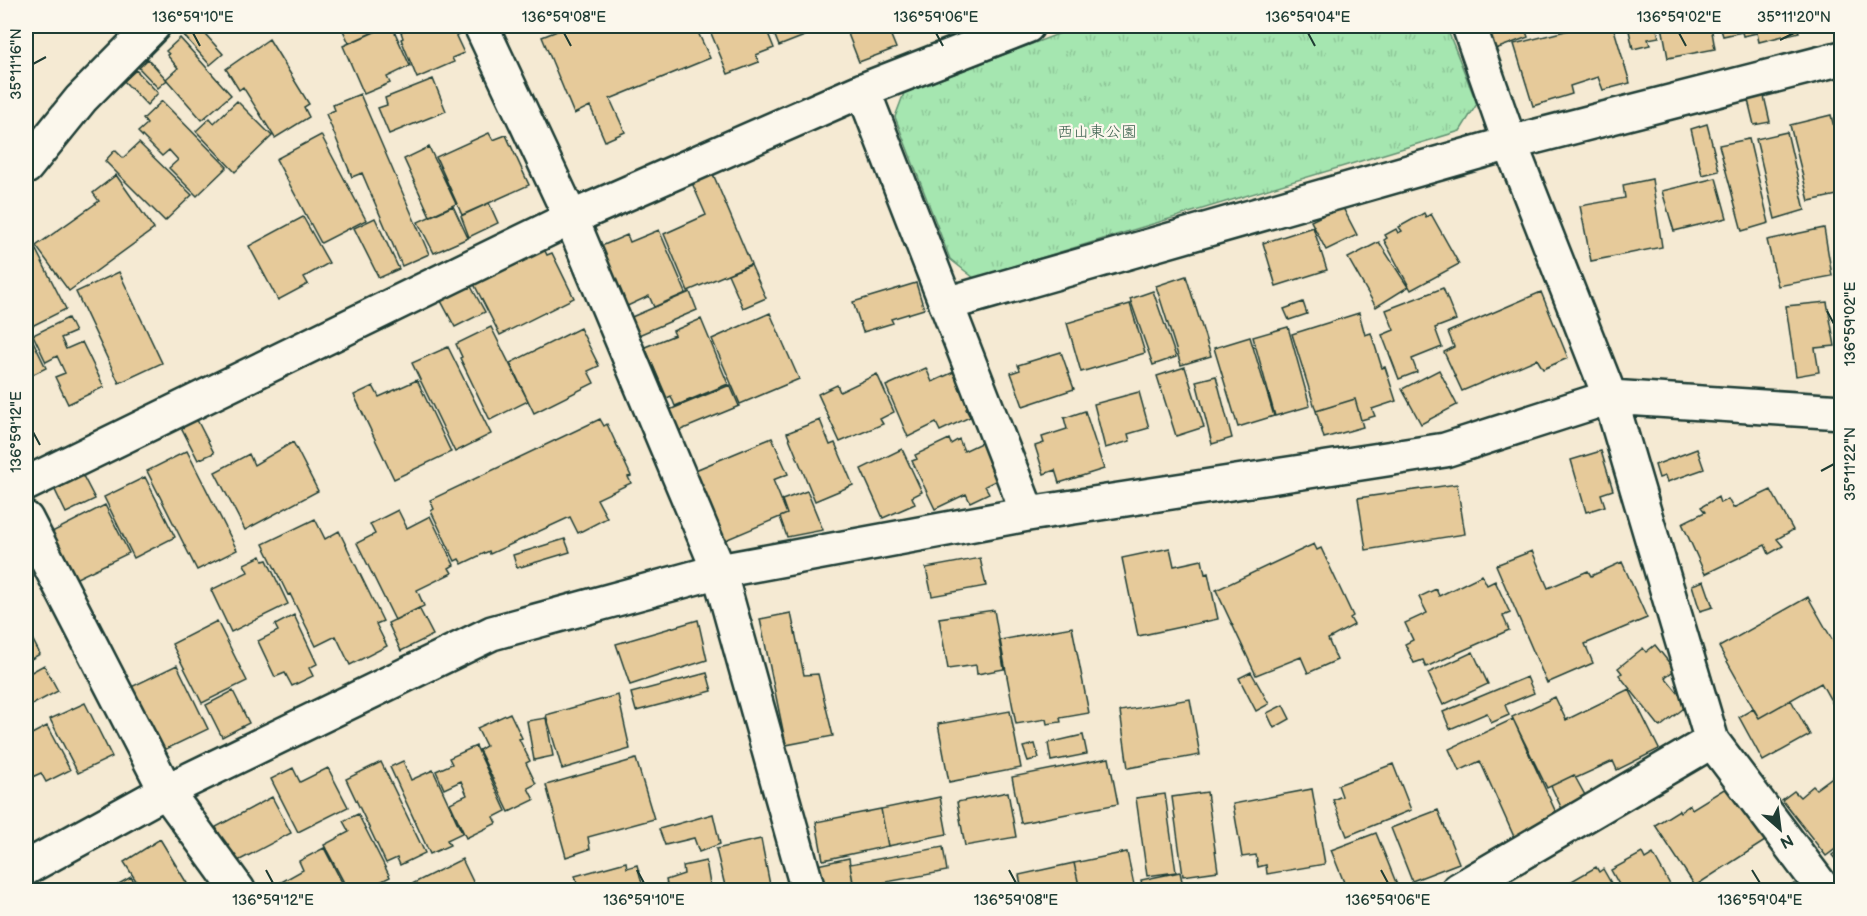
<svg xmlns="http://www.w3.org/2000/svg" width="1867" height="916" font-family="'Balsamiq Sans','Klee One',sans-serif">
<defs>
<pattern id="grass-tufts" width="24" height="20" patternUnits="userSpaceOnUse" patternTransform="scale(1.5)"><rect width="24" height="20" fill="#a5e6b0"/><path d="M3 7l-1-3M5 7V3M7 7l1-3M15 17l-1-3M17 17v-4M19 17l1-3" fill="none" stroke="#8ec698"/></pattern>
</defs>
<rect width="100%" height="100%" fill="#f5ead3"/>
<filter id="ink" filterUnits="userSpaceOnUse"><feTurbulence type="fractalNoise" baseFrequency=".0167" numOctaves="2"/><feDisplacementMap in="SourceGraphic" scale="12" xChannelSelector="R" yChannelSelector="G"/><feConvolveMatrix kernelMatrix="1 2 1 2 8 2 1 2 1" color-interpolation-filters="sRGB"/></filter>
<g filter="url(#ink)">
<path fill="url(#grass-tufts)" stroke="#629272" stroke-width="1.5" d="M1079,26H1446L1477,104L1460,131L974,278L950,259L895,117L904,93Z"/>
<path fill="#e6ca9a" stroke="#1f3d34" stroke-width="1.5" d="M184,26H198L223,54L210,65L179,30Z
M341,26H374L376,31L349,43Z
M388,26H392L410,66L387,77L390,83L364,94L343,46Z
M416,26H459L462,33L456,36L464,53L452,58L454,62L417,78L401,39L403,38L401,32Z
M570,26H695L710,58L610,99L625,132L605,141L590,106L574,114L542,37Z
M708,26H765L774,48L756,55L759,62L728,74Z
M771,26H830L779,46Z
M845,26H887L896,48L859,62Z
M933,26H952L935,32Z
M1492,26H1524L1528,37L1493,50L1486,28Z
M1585,26H1613L1630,83L1603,90L1598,77L1570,86L1572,94L1533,106L1514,44Z
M1628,26H1656L1659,37L1648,39L1650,45L1633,49Z
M1662,26H1711L1715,49L1668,58Z
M1720,26H1797L1799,32L1759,42L1757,33L1743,36L1742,32L1723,36Z
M180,38L231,95L202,120L166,79L178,68L167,55L169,54L166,51Z
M269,39L309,104L304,107L309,117L275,138L243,87L239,90L226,69Z
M148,59L167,80L158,88L139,68Z
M136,70L158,93L147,105L124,81Z
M433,79L446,111L389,134L378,108L387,105L385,98Z
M360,94L429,254L402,266L362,173L352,177L326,114L335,110L333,105Z
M1764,96L1770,122L1754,125L1748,100Z
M162,101L227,167L197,196L169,168L178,160L169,150L162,156L138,132L147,124L143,119Z
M237,101L272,136L235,172L196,131L210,118L214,123Z
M1831,115L1842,160V194L1809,201L1790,125Z
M1707,124L1719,171L1702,175L1691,129Z
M1787,132L1805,210L1775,219L1756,139Z
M489,133L493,140L506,135L529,185L462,215L436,157Z
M321,135L366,220L321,243L276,159Z
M1749,139L1769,223L1742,231L1719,145Z
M139,143L192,195L165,221L105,161L115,150L123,158Z
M429,147L456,204L430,216L404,159Z
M713,174L751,264L688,291L664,234L706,215L692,183Z
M116,175L154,229L69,291L36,246L99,201L93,193Z
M1716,178L1727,218L1674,231L1662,191Z
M1652,179L1662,247L1591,261L1580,206L1625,198L1623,185Z
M489,203L498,223L469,237L461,216Z
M453,206L468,238L434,253L418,222Z
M1342,206L1357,235L1326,250L1311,221Z
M1424,213L1426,217L1431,214L1459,264L1411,290L1384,240L1387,238L1385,235L1396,229L1398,233L1402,231L1399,227Z
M303,217L329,263L304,277L308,284L278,300L249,246Z
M375,218L399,269L379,278L354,228Z
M1313,227L1327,270L1276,286L1263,243Z
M1824,228L1832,276L1778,286L1767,240Z
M659,230L686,293L654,307L649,296L623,308L597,248L627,235L630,242Z
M1379,242L1408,287L1376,307L1348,258Z
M35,248L66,309L26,329V253Z
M544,249L547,255L552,253L574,298L500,335L472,280L510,262L512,266Z
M751,265L766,298L743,308L728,274Z
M119,272L162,363L119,383L76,292Z
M1186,276L1211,356L1181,365L1156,286Z
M469,283L485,312L455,327L440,299Z
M916,283L924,309L891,319L893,323L863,332L853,302Z
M1443,288L1456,320L1435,328L1442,347L1412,359L1417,372L1399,379L1382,335L1394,330L1386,310Z
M1153,291L1176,357L1153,365L1130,299Z
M690,292L697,310L634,337L627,319Z
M1541,292L1568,358L1543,369L1537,359L1462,391L1444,352L1454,347L1448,332Z
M1303,302L1307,314L1289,320L1284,309Z
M1827,302L1835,346L1815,348L1819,372L1796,376L1786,306Z
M1130,304L1145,353L1081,372L1067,323Z
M770,313L799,379L740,404L712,339Z
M1359,313L1365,335L1371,333L1382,368L1385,367L1396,401L1372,409L1375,416L1361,420L1355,399L1316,411L1292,334Z
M68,318L75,332L61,338L66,349L82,342L104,387L68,404L55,377L65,373L57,356L46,362L33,335Z
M701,319L728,384L675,406L671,396L667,398L645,347L675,335L673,331Z
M491,327L528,401L490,420L460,358L462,357L456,344Z
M1288,327L1310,406L1275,416L1253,337Z
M580,328L599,366L588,371L594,383L534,413L510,363Z
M30,335L46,368L26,378V337Z
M1250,337L1274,416L1238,427L1214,348Z
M448,347L491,434L455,452L412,363Z
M1061,352L1074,389L1023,406L1011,373L1020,370L1018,365Z
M1185,367L1204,427L1176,436L1157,376Z
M926,368L932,382L956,371L972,406L966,409L970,417L940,431L936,423L908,437L886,386Z
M1439,370L1457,405L1421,424L1402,389Z
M877,374L894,412L880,419L883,424L840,442L818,394L837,385L840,392Z
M1216,376L1232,438L1212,444L1196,381Z
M417,380L451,452L394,479L354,395L373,386L379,397Z
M730,385L739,406L676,432L667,411Z
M1139,392L1149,428L1128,434L1130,441L1105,448L1094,404Z
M1355,399L1363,427L1324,438L1316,411Z
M1085,411L1104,469L1059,483L1055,470L1044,474L1035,446L1044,443L1042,437L1067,429L1064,418Z
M196,418L214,453L198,460L180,425Z
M600,419L604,426L607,424L631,476L628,477L631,483L597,499L607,518L578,533L570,517L490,554L489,551L462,564L459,559L455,561L431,511L434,509L430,500Z
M820,420L830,445L835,443L853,485L815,501L787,433Z
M772,438L788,474L773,480L787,514L723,541L693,471Z
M949,439L951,444L959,439L964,451L985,441L1003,477L985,486L989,493L970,502L966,494L935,509L912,461L917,459L915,455Z
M293,442L318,491L245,530L215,472L249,454L254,465Z
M902,449L922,492L912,497L915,504L883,518L861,469Z
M1697,449L1704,469L1667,482L1665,476L1659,478L1655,465Z
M187,451L237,550L197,570L147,471Z
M1601,451L1613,490L1601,494L1605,506L1586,512L1571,460Z
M81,472L95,499L66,513L53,486Z
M145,477L175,537L134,558L104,497Z
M1457,484L1465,534L1366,550L1358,498Z
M1771,490L1793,530L1777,539L1783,546L1769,554L1765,545L1705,574L1682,523L1705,512L1701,507L1718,497L1720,503L1728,499L1733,508Z
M807,491L823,530L787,537L780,517L787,514L782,500Z
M105,505L129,553L75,579L52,532Z
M398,510L407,528L430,516L454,565L449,568L452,573L417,590L424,606L395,620L357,543L375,534L370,524Z
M315,519L325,539L339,531L383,621L376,624L387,646L350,665L336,636L316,646L290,594L288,595L263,544Z
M565,539L570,552L517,568L513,555Z
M1314,544L1317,550L1321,548L1353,616L1350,618L1354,625L1328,639L1337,660L1308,673L1301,657L1256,675L1216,590Z
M1170,548L1174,566L1202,560L1205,574L1208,573L1218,619L1138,636L1122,558Z
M1532,551L1548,588L1588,571L1591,576L1622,562L1647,618L1585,644L1593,663L1547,683L1496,565Z
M261,556L263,561L267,560L288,604L231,632L211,590L248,572L244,564Z
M980,558L986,586L932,596L926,568Z
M1482,575L1487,585L1495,581L1510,613L1503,616L1509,630L1426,667L1423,660L1414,663L1405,644L1413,640L1405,623L1427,613L1419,597L1436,589L1439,596Z
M1704,581L1713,607L1700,611L1692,585Z
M1808,597L1842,657V714L1839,715L1821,683L1759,718L1719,647Z
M419,608L433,635L401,651L388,623Z
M994,610L1004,669L977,674L976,665L948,669L939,618Z
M791,613L804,675L818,674L833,736L786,745L760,619Z
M294,615L317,664L309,668L313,676L292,686L285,673L275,677L258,641L278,631L275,625Z
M698,620L707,660L630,685L616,644Z
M217,621L247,681L202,703L172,644Z
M26,627L40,654L26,662Z
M1072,627L1089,713L1060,718L1061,722L1047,724L1046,719L1016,724L1000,640Z
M1655,645L1675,670L1665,677L1688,705L1660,727L1619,675L1622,673L1618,668L1643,648L1646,652Z
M1473,652L1488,684L1443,705L1428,673Z
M44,665L58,691L26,708V675Z
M177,665L208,729L158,753L127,689Z
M1251,672L1269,704L1256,711L1239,678Z
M707,673L712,691L636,711L631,693Z
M1527,677L1534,693L1505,705L1509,715L1491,723L1487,713L1450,729L1443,712Z
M1629,689L1659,749L1617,770L1613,761L1576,778L1574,775L1547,788L1512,717L1555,697L1566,720Z
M233,691L249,723L222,737L206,705Z
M618,695L630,749L562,769L546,715Z
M1190,699L1200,755L1128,768L1120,711Z
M1791,700L1810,735L1763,761L1739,717L1753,709L1759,718Z
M85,703L112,757L78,773L50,719Z
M1283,705L1290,719L1274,728L1267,713Z
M1010,711L1021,768L949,782L938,724Z
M510,713L522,738L519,739L530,761L526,763L536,784L528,788L534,800L509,812L479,750L486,746L477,728Z
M546,718L553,756L534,760L527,721Z
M1513,719L1559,819L1515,839L1480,761L1459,771L1449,749Z
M47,726L70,770L46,782L41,773L30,778L26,769V737Z
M1083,735L1087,754L1051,761L1048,743Z
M1035,744L1039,758L1028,761L1023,747Z
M476,746L506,811L494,817L497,823L466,838L450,803L467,795L461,781L444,789L436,771L452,764L449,758Z
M1109,758L1118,804L1021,823L1012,777Z
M636,759L654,819L588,837L590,849L566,857L546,785Z
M403,761L411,780L433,770L462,833L447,840L450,845L430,854L390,767Z
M381,762L425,853L400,865L397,858L386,863L346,779Z
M1393,764L1411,810L1347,836L1333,800L1342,796L1338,785Z
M293,768L300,782L328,768L348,807L298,832L271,779Z
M1842,770V844L1826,856L1782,800L1794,791L1800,797L1813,786L1816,789Z
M1574,775L1586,797L1562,809L1551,786Z
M1729,786L1765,841L1695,886L1655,825L1679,810L1680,812L1690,805L1692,809Z
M1312,789L1325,864L1267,874L1266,865L1258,867L1256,855L1242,857L1233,804Z
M1008,792L1016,837L965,846L957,802Z
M1207,792L1218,871L1183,876L1172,797Z
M1165,794L1176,872L1147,876L1136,798Z
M272,797L291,833L238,861L231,850L228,851L216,827Z
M940,797L947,834L888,846L881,809Z
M881,809L888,846L823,860L816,822Z
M1438,810L1459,863L1412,881L1391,828Z
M358,814L390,877L364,890H348L324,845L349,832L343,821Z
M713,814L720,844L699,852L694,838L665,845L659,829Z
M1376,833L1397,885L1384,890H1347L1331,850Z
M160,839L191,890H142L124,862Z
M761,839L771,890H726L716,849Z
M943,847L947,871L854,888L850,864Z
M1842,847V867L1832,855Z
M324,848L346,890H279L276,885L303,870L299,861Z
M1127,852L1135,890H1080L1074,863Z
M1642,853L1645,859L1653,854L1673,890H1622L1611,870Z
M849,858L854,890H822L817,865Z
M462,859L477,890H408L406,887Z
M706,861L711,890H668L666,880L684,874L683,866Z
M626,862L627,868L637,865L644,890H579L575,876Z
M1074,863L1080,890H1022L1019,875Z
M1596,867L1599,872L1603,869L1615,890H1556Z
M1180,872L1184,890H1143L1141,880Z
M131,877L139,890H108Z
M1794,884L1799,890H1784Z"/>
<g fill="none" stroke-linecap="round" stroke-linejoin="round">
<defs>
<path id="street" d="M481,26L571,218L719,571L808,890
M1469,26L1510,143L1610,397L1712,741L1824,890
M863,90L1028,514
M26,167L81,99L153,26
M946,304L1510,143L1842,58
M26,484L571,218L863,90L1027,26
M26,519L166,791L238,890
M26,868L166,791L492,633L719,571L1028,514L1445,450L1610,397L1842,412
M1458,890L1712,741"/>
</defs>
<use href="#street" stroke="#1f3d34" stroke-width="38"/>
<use href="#street" stroke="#fbf7ec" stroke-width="33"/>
</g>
</g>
<path fill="none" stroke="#1f3d34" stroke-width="2" d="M193,33L200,46M564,33L571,46M936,33L943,46M1308,33L1315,46M1679,33L1686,46M1780,40L1794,33M33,64L46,57M1827,311L1834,324M33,432L40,445M1821,471L1834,464M266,870L273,883M637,870L644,883M1009,870L1016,883M1381,870L1388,883M1752,870L1760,883"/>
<g text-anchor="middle" stroke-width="4.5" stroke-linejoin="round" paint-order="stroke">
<g font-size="16" fill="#3a5f4d" stroke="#fbf7ec">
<text x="1097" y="137">西山東公園</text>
</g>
</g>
<rect width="1867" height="916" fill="none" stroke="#fbf7ec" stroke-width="66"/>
<g transform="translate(1780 829) rotate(152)" stroke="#fbf7ec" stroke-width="4.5" paint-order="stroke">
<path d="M0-4.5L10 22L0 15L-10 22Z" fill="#1f3d34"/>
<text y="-9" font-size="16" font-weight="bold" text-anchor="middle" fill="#1f3d34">N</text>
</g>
<rect x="33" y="33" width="1801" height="850" fill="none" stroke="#1f3d34" stroke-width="2"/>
<g font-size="15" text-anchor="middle" fill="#1f3d34">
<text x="193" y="22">136°59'10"E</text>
<text x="564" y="22">136°59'08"E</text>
<text x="936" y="22">136°59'06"E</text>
<text x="1308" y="22">136°59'04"E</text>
<text x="1679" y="22">136°59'02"E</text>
<text x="1794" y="22">35°11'20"N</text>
<text transform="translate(16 64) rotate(-90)" y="5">35°11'16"N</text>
<text transform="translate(1850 324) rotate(-90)" y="5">136°59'02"E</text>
<text transform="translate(16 432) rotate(-90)" y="5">136°59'12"E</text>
<text transform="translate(1850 464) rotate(-90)" y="5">35°11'22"N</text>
<text x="273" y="905">136°59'12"E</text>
<text x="644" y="905">136°59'10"E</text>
<text x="1016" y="905">136°59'08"E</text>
<text x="1388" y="905">136°59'06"E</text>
<text x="1760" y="905">136°59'04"E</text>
</g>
</svg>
